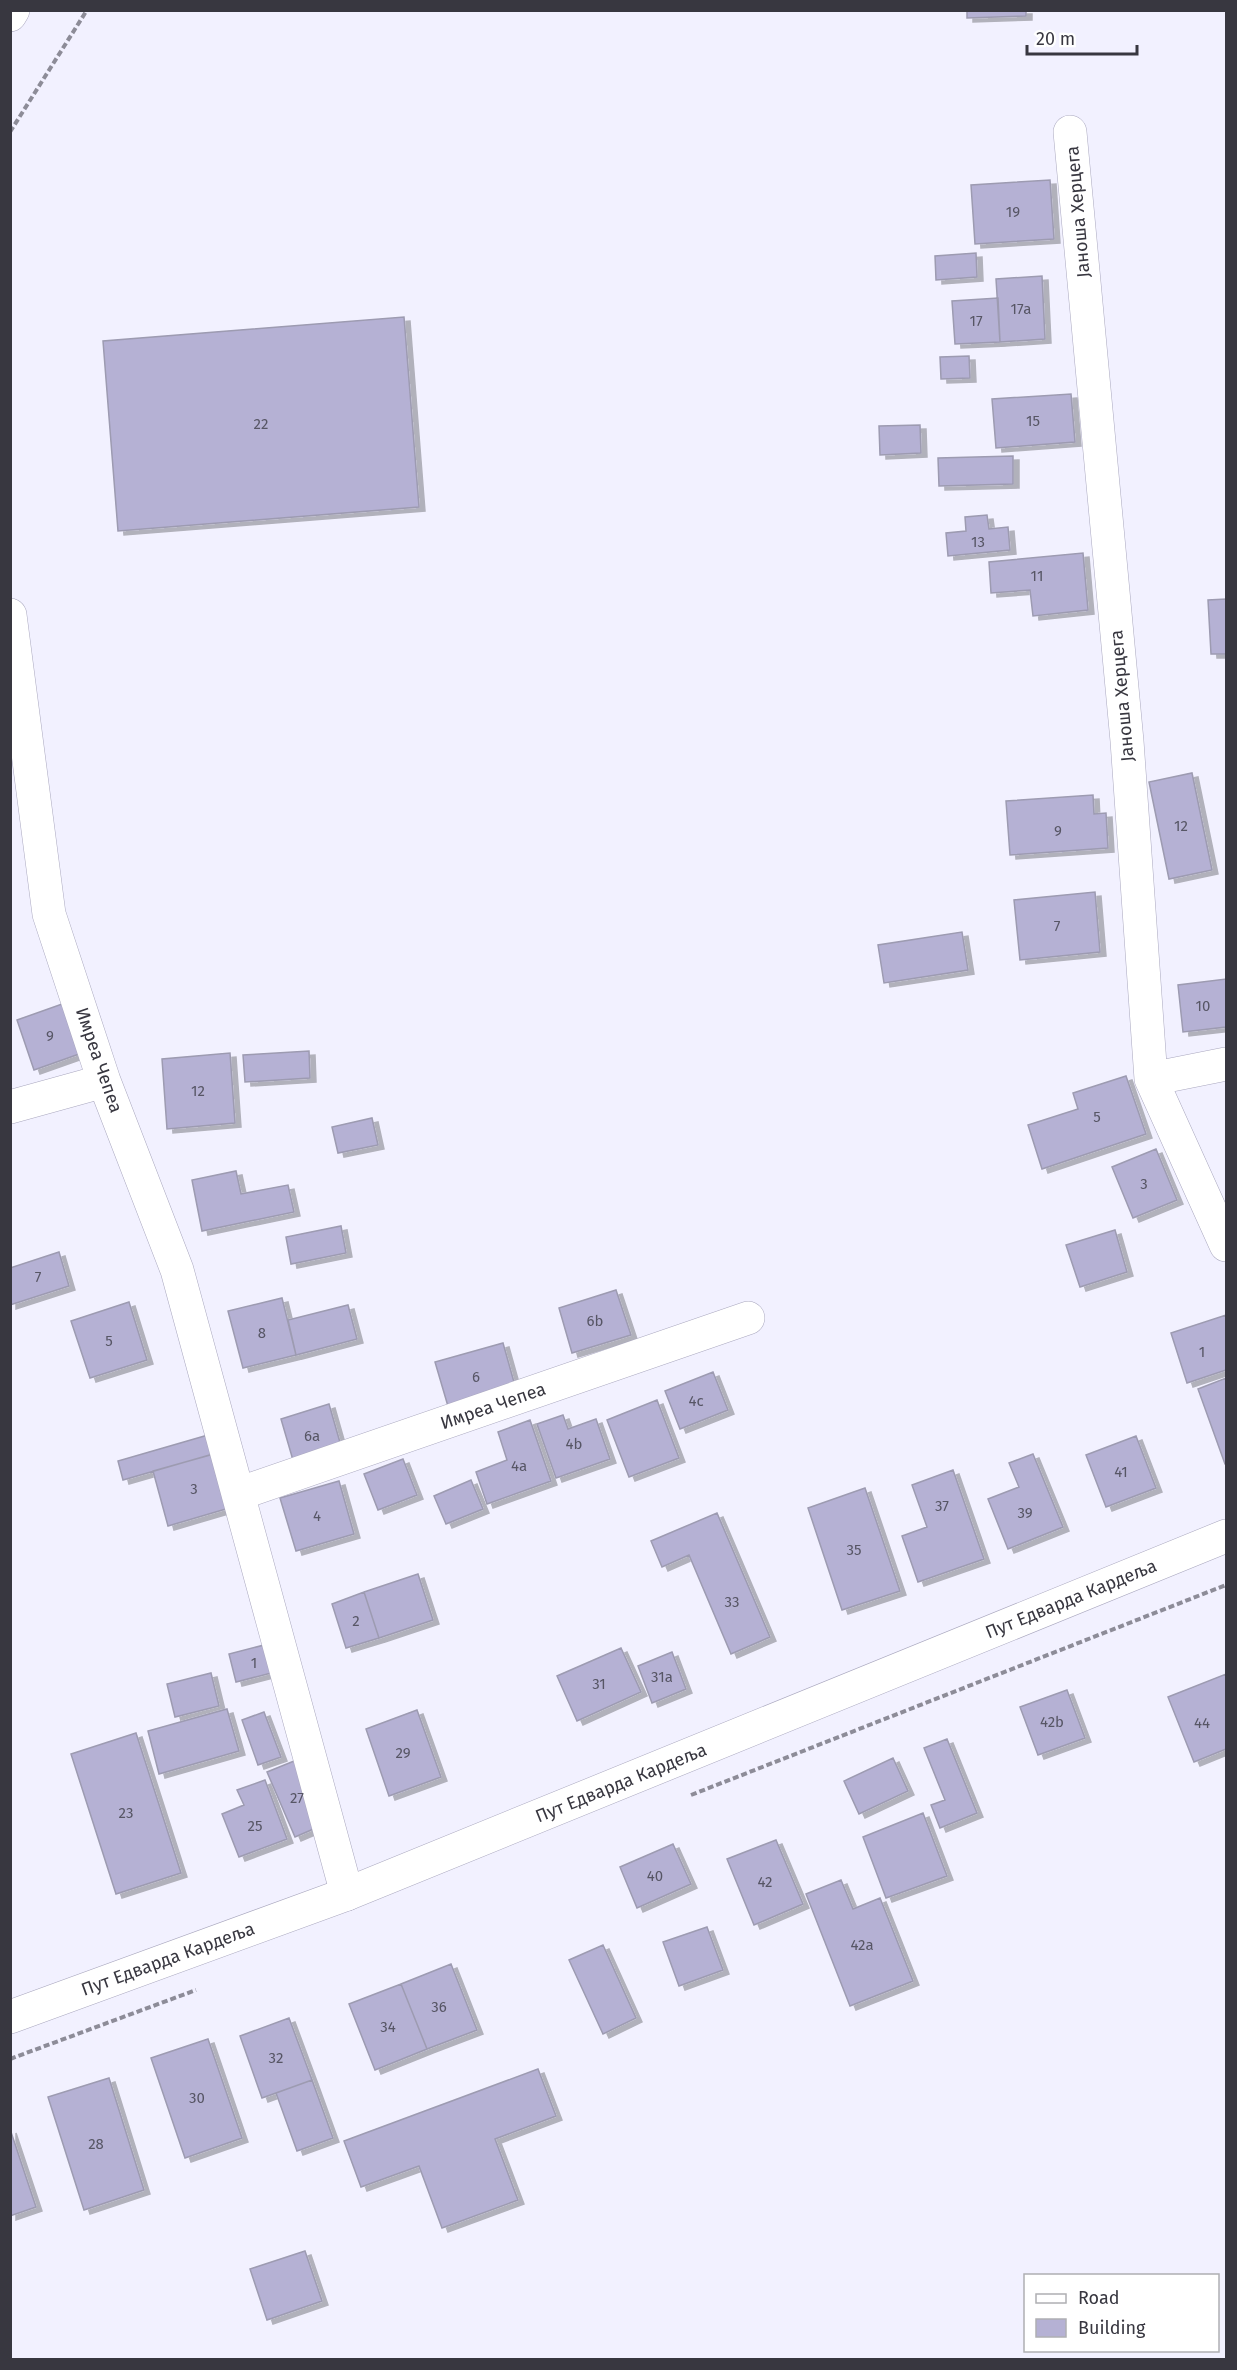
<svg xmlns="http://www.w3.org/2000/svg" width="1237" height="2370" font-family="'Fira Sans',sans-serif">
<defs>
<filter id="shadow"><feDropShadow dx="6" dy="4" stdDeviation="0" flood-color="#0004"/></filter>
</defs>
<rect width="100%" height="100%" fill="#f2f1ff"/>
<path fill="#b5b1d4" stroke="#9d9bb1" stroke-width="1.5" filter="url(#shadow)" d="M967,10H1026V16L967,18Z
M1050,180L1054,239L975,244L971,185Z
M976,253L977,277L936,280L935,256Z
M1042,276L1045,339L1000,342L996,279Z
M998,298L1000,342L955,344L952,301Z
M404,317L419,507L118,531L103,341Z
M969,356L970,378L941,379L940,357Z
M1071,394L1075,442L996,448L992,399Z
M920,425L921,453L880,455L879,426Z
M1013,456V484L939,486L938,458Z
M987,515L989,529L1008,527L1010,550L948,556L946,533L966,531L965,517Z
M1083,553L1088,610L1033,616L1030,590L991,593L989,562Z
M1226,599V654H1211L1208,600Z
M1192,773L1212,870L1169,879L1149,782Z
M1093,795L1094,814L1106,813L1108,848L1010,855L1006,801Z
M1095,892L1100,952L1020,960L1014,900Z
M962,932L968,970L884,983L878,945Z
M1226,979V1027L1183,1032L1178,985Z
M65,1003L82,1053L34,1070L17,1020Z
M309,1051L310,1078L245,1082L243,1055Z
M230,1053L235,1123L167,1129L162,1059Z
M1126,1076L1146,1134L1042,1169L1028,1125L1078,1109L1073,1093Z
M372,1118L378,1145L338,1153L332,1127Z
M1156,1149L1177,1200L1133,1218L1112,1167Z
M236,1171L241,1194L288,1185L294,1212L202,1231L192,1180Z
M341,1226L346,1253L291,1264L286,1237Z
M1115,1230L1127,1272L1080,1287L1066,1245Z
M59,1252L69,1286L10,1305V1268Z
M616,1290L631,1335L572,1353L559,1308Z
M282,1298L296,1355L243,1368L228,1311Z
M129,1302L147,1360L90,1378L71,1321Z
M348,1305L357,1339L296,1355L288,1320Z
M1226,1315V1370L1187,1383L1171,1333Z
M503,1343L517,1393L450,1413L435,1362Z
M713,1372L728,1410L680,1429L665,1391Z
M1226,1378V1464H1225L1198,1389Z
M657,1400L679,1458L629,1477L607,1420Z
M329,1404L343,1453L295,1467L281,1419Z
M563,1415L568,1429L596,1419L610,1459L556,1478L537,1424Z
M530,1420L551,1481L487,1504L476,1472L507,1460L498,1432Z
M208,1435L213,1454L123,1480L118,1461Z
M1136,1436L1156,1488L1106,1507L1086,1455Z
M221,1452L236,1506L168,1526L153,1471Z
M1033,1454L1063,1527L1008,1549L988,1499L1019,1487L1009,1463Z
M403,1459L417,1495L378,1510L364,1474Z
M953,1470L984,1559L918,1582L902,1536L927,1527L912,1485Z
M471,1480L483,1509L446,1524L434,1496Z
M339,1481L354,1534L296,1551L280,1498Z
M865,1488L900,1591L842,1610L808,1508Z
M717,1513L770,1637L731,1654L689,1555L662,1567L651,1541Z
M418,1574L433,1620L379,1638L364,1592Z
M364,1592L379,1638L346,1648L332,1604Z
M272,1643L279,1671L236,1682L229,1654Z
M621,1648L641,1692L577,1721L557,1676Z
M672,1652L686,1689L652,1703L638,1666Z
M211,1673L219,1706L175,1717L167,1684Z
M1226,1674V1749L1194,1762L1168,1697Z
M1067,1690L1085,1738L1038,1755L1020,1707Z
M227,1709L239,1751L159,1774L148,1731Z
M417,1710L441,1777L389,1796L366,1729Z
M264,1712L281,1757L258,1765L242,1720Z
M136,1733L181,1873L116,1894L71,1754Z
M947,1739L977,1813L940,1828L931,1805L945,1800L924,1748Z
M893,1758L908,1791L859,1814L844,1781Z
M299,1759L325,1824L295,1837L267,1772Z
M265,1780L287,1839L239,1857L222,1814L244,1805L237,1790Z
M923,1813L947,1876L886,1898L863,1837Z
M776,1840L803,1904L754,1925L727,1859Z
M673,1844L691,1884L637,1908L620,1867Z
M841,1880L853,1909L880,1898L913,1981L850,2006L806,1894Z
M707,1927L723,1970L679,1986L663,1942Z
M603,1945L636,2018L603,2034L569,1960Z
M451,1964L477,2030L427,2049L401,1984Z
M401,1984L427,2049L375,2070L349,2004Z
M289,2018L312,2080L262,2098L240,2036Z
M208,2039L242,2138L185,2158L151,2058Z
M538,2069L556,2116L495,2139L518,2200L442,2228L419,2166L361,2187L344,2141Z
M109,2078L144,2190L84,2210L48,2097Z
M312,2080L333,2138L297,2151L276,2093Z
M10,2129L36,2207L10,2216Z
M305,2251L322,2301L267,2320L250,2269Z"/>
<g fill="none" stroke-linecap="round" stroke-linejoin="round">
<defs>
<path id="street" d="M10,15L13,10
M1070,132L1127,741L1151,1079L1226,1245
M10,615L49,914L104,1081L177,1270L347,1894
M1151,1079L1226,1064
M10,1107L104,1081
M238,1494L748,1318"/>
<path id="secondary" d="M10,2017L347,1894L1226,1536"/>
</defs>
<use href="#street" stroke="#aaa8bf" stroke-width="34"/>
<use href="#secondary" stroke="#aaa8bf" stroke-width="34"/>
<path stroke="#8d8c98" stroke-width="4" stroke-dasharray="6 3" stroke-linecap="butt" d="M10,132L87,10
M691,1795L1226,1585
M10,2059L196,1990"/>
<use href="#street" stroke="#fff" stroke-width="33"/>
<use href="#secondary" stroke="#fff" stroke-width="33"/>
</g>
<g text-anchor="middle" stroke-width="6" stroke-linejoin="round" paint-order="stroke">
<g font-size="15" fill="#575665">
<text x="1013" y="217">19</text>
<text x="1021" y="314">17a</text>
<text x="976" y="326">17</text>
<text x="1033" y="426">15</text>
<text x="261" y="429">22</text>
<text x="978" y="547">13</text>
<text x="1037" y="581">11</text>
<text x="1181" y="831">12</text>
<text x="1058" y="836">9</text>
<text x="1057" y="931">7</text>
<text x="1203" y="1011">10</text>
<text x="50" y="1041">9</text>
<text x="198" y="1096">12</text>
<text x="1097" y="1122">5</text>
<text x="1144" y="1189">3</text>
<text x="38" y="1282">7</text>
<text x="595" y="1326">6b</text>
<text x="262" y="1338">8</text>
<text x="109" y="1346">5</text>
<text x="1202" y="1357">1</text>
<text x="476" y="1382">6</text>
<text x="696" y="1406">4c</text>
<text x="312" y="1441">6a</text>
<text x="574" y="1449">4b</text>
<text x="519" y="1471">4a</text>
<text x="1121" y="1477">41</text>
<text x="194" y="1494">3</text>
<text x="942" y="1511">37</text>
<text x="1025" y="1518">39</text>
<text x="317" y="1521">4</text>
<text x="854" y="1555">35</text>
<text x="732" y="1607">33</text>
<text x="356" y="1626">2</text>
<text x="254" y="1668">1</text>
<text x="662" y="1682">31a</text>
<text x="599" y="1689">31</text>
<text x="1052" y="1727">42b</text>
<text x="1202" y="1728">44</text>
<text x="403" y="1758">29</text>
<text x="297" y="1803">27</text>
<text x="126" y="1818">23</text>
<text x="255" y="1831">25</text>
<text x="655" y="1881">40</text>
<text x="765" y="1887">42</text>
<text x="862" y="1950">42a</text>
<text x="439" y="2012">36</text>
<text x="388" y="2032">34</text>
<text x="276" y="2063">32</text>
<text x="197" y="2103">30</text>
<text x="96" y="2149">28</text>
</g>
<g font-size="18" fill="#383740" stroke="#fff">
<text transform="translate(1078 212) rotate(-95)" y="6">Јаноша Херцега</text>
<text transform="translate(1122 696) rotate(-95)" y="6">Јаноша Херцега</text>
<text transform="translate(99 1060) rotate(71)" y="6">Имреа Чепеа</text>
<text transform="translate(493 1406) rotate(-19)" y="6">Имреа Чепеа</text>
<text transform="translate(1071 1599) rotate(-22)" y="6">Пут Едварда Кардеља</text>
<text transform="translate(621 1783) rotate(-22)" y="6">Пут Едварда Кардеља</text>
<text transform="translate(168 1959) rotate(-20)" y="6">Пут Едварда Кардеља</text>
</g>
</g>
<rect width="1237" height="2370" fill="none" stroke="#383740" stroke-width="24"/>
<rect x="1024" y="2274" width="195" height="78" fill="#ffffff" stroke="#afafb3" stroke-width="1.5"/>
<rect x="1036" y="2294" width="30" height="9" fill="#ffffff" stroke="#afafb3" stroke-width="1.5"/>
<text x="1078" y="2304" font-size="18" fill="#383740">Road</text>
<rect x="1036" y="2319" width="30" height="18" fill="#b5b1d4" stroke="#afafb3" stroke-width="1.5"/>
<text x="1078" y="2334" font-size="18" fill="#383740">Building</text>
<path d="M1027 45v9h110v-9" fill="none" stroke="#383740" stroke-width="3"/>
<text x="1036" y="45" font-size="18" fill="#383740" stroke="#ffffff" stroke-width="4.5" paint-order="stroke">20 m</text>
</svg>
